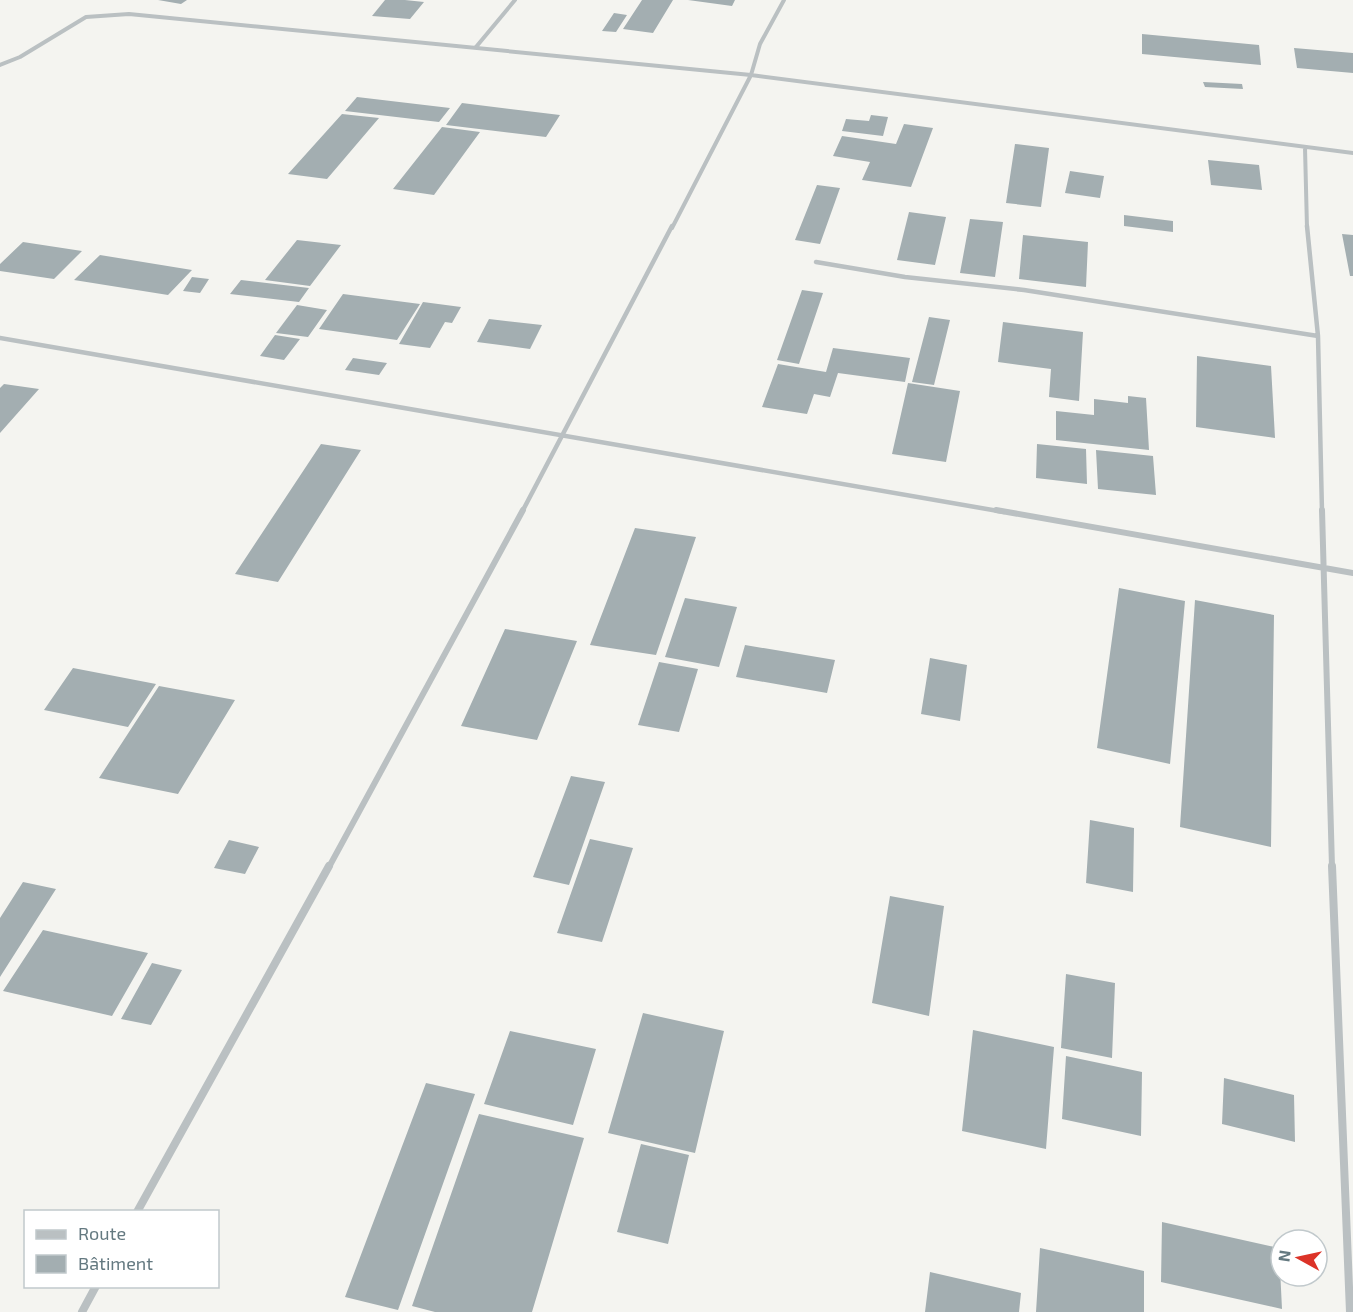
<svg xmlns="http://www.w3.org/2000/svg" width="1353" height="1312" font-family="'Exo 2',sans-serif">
<rect width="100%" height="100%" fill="#f4f4f0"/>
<path fill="#a3aeb1" d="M158,0H187L181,4Z
M385,0H405L424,2L410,19L372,16Z
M642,0H673L653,33L623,29Z
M688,0H735L732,6Z
M614,13L627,15L616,32L602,31Z
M1142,34L1259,45L1261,65L1142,54Z
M1294,48L1353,53V73L1297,68Z
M1203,82L1242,84L1243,89L1205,87Z
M357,97L450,108L439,122L345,111Z
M462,103L560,115L546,137L446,125Z
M342,114L379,118L327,179L288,174Z
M871,115L888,117L883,136L842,131L846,119L869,121Z
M904,124L933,128L911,187L862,180L870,162L833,156L842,136L896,144Z
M442,127L480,132L434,195L393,189Z
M1015,144L1049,148L1041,207L1006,203Z
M1208,160L1259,165L1262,190L1211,185Z
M1070,171L1104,176L1100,198L1065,193Z
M817,185L840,188L820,244L795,240Z
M909,212L946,217L935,265L897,260Z
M1124,215L1173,221V232L1124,226Z
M970,219L1003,222L995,277L960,273Z
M1342,234L1353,235V276H1350Z
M1023,235L1088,242L1086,287L1019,279Z
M297,240L341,245L310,286L265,280Z
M23,242L82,251L54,279L0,271V264Z
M100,255L192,270L168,295L74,280Z
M192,277L209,279L200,293L183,291Z
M241,280L309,288L299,302L230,294Z
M802,290L823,293L799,364L777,360Z
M343,294L420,304L397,340L319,329Z
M423,302L461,307L452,323L445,322L430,348L399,344Z
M297,305L327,310L308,337L276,333Z
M929,317L950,320L934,385L912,382Z
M489,319L542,325L530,349L477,342Z
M1003,322L1083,332L1079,401L1049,397L1051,369L998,362Z
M275,335L300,339L284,360L260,356Z
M833,348L910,358L905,382L838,373L830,397L814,394L807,414L762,407L778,364L826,372Z
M1197,356L1271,366L1275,438L1196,427Z
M353,358L387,363L379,375L345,370Z
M908,383L960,391L946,462L892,454Z
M4,384L39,389L0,433V388Z
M1128,396L1146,398L1149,450L1056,440V411L1094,415V399L1128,403Z
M321,444L361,450L278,582L235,574Z
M1037,444L1086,449L1087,484L1036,478Z
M1096,450L1153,456L1156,495L1098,489Z
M635,528L696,537L656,655L590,645Z
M1119,588L1185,601L1170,764L1097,748Z
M685,598L737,607L719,667L665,657Z
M1195,600L1274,615L1271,847L1180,827Z
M505,629L577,641L537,740L461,726Z
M745,645L835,660L827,693L736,677Z
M930,658L967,665L960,721L921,714Z
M659,662L698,669L679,732L638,725Z
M73,668L156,684L128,727L44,710Z
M159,686L235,700L178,794L99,778Z
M571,776L605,782L569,885L533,877Z
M1090,820L1134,828L1133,892L1086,883Z
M590,839L633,848L602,942L557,933Z
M229,840L259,847L245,874L214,868Z
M23,882L56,889L0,977V918Z
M890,896L944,906L929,1016L872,1003Z
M43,930L148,953L112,1016L3,991Z
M152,963L182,970L151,1025L121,1019Z
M1066,974L1115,983L1112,1058L1061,1048Z
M643,1013L724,1031L695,1153L608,1133Z
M973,1030L1054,1047L1046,1149L962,1131Z
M510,1031L596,1049L573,1125L484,1104Z
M1066,1056L1142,1072L1141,1136L1062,1119Z
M1224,1078L1294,1095L1295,1142L1222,1124Z
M426,1083L475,1094L398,1310L345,1297Z
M479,1114L584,1138L532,1312H435L412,1306Z
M641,1144L689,1155L668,1244L617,1232Z
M1162,1222L1279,1248L1282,1309L1161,1282Z
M1040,1248L1144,1271V1312H1036Z
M930,1272L1021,1293L1019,1312H925Z"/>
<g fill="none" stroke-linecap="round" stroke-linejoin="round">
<path stroke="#bac0c2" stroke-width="4" d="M476,47L515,0
M0,65L20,57L86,17L129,14L751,75L1353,153
M1305,148L1307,228
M672,228L751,75L760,44L784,0"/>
<path stroke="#bac0c2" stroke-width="4.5" d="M1307,226L1318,336L1322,512
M816,262L905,277L1024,290L1318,336
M0,338L1004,512
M522,512L672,226"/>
<path stroke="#bac0c2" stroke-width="6" d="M996,510L1353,573
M1322,510L1332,867
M329,867L523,510"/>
<path stroke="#bac0c2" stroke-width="8" d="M1332,866L1350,1312
M137,1212L329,866
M82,1312L96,1286"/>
</g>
<rect x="24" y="1210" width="195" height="78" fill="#ffffff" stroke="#c1c9cc" stroke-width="1.5"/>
<rect x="36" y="1230" width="30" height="9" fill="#bac0c2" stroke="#c1c9cc" stroke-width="1.5"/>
<text x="78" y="1240" font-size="18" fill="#647980">Route</text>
<rect x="36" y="1255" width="30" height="18" fill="#a3aeb1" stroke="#c1c9cc" stroke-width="1.5"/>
<text x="78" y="1270" font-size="18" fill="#647980">Bâtiment</text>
<g transform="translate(1299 1258) rotate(278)"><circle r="28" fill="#ffffff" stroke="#c1c9cc" stroke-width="1.5"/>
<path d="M0-4.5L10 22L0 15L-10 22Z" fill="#dc3328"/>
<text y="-9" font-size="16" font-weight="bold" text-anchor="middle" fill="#647980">N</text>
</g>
</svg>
